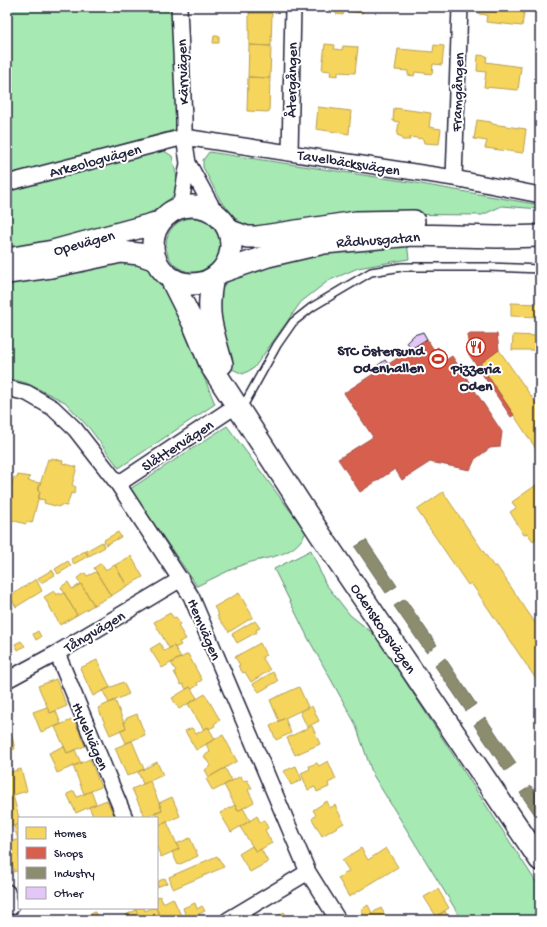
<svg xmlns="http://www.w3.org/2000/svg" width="547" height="927" font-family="'Gochi Hand',sans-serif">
<rect width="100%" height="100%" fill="#fff"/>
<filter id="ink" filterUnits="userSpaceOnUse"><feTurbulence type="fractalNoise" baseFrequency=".025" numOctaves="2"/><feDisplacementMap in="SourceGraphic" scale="8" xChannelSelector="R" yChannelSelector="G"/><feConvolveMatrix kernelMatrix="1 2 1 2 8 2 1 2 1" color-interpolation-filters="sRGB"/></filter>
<g filter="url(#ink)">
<path fill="#a6e9b3" stroke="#648677" d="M7,7H174L178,129L7,176V90L13,88L7,49Z
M161,149L172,156L177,178L174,194L165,205L141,217L7,252V191Z
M209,152L410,182L540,205V209L502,206L482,215L363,214L259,229L242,225L220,200L203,167V160Z
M166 245a27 27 0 1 1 54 0a27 27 0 1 1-54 0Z
M407,242L409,259L358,268L328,281L301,302L254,368L243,374L232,369L226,356L215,308L223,286L237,275L331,249Z
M118,262L138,263L149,270L160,283L181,318L190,343L215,404L119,468L90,429L65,402L26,383L7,378V280Z
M227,426L306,532C294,559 265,556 242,565C227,571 212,579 197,586L130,489Z
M311,550L325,583L350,615L375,635L540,888V920H462L373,775L355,723L308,638L274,569Z"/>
<path fill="#f6d55c" stroke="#b69f52" d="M250,7H272V13H249Z
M329,7H363L362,13L344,11L343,15L336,14V11L328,9Z
M479,7H525L522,26L486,22L487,15L479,14Z
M249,13H272L271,46L249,45Z
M214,36H219V43H213Z
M325,44L335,45L334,49L342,50L343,46L358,47L355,73L338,72V76L330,75L331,71L322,70Z
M249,45L271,46L270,78L248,77Z
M434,45L444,46L442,65L433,64L432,74L415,72L414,76L408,75V71L395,70L398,49L433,52Z
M478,55L487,56L486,62L521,67L518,90L484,87L486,72L477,71Z
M248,77L270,78L269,112L247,111Z
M318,107L351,111L349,134L316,129Z
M394,108L431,113L429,127L441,129L439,144L424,143L423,139L410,137V140H402V137L397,135L399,122L393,121Z
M477,120L491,122L492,124L526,129L523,153L485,148L487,141L474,139Z
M511,303L540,304V317L511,316Z
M513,335L540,336V350H512Z
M499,350L540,409V455L480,364Z
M51,458L63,461L62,463L77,467L72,485L76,487L74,494L71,493L67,506L60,505L59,507L44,503L45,500L38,499L40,492L38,491L48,459L51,460Z
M18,475L30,477L28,481L40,483L38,491L40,492L32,523L27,522L26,524L11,520V518L7,516V498L14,477L17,478Z
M539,483L540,536L533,541L527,533L524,535L510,512L516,508L512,502Z
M443,492L494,567L496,565L540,630V685L471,583L468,585L417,510Z
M118,532L121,537L106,545L104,540Z
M102,542L105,547L89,556L86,551Z
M85,551L88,556L74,564L71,559Z
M131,556L143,577L127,586L115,565Z
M68,561L71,566L58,574L55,569Z
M101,563L105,570L115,565L127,586L111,596L94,568Z
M52,570L55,575L41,583L38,578Z
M96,572L111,596L94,605L77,578L85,573L87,576Z
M36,579L42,591L16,607L10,596Z
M68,582L72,589L81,584L94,605L77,615L61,587Z
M54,591L56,595L60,593L61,595L64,593L77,615L60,625L44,597Z
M239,593L253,617L229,632L217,616L219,615L214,607Z
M7,597L13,608L7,612Z
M170,613L174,618L176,617L180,624L178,626L186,639L179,642L181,645L175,648L174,646L169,648L154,622Z
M255,621L260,628L256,630L257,632L237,643L232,634L252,622V623Z
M38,631L41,637L36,640L33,634Z
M21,641L25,646L18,650L15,644Z
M160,643L164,651L174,646L181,657L162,668L150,649Z
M260,643L266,655L262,657L270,670L251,682L245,672L243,673L238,666L240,665L235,657Z
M188,654L202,680L197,683L198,685L192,689L190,687L186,689L183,684L181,685L174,672L176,671L171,663Z
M97,660L110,687L93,696L80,668Z
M273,672L278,681L259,692L253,684Z
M56,679L67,706L50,713L38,686Z
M123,682L129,694L109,703L103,691Z
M190,687L197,698L179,709L172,698Z
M299,687L308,707L279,721L270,700Z
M205,694L220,720L214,724L215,726L209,729L208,727L204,730L188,704Z
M115,700L126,728L110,735L98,708Z
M312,706L319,721L307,727L300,712Z
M47,707L50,713L56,711L61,724L41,732L33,712Z
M137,714L145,735L126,743L120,730L126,728L124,722L127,718Z
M285,718L291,733L276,740L270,726Z
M74,719L85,746L67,753L55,727Z
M312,726L320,744L295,755L287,738Z
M208,727L215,739L196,750L185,731L192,728L196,734Z
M10,728L15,749L7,751V729Z
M223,735L237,761L209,777L205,770L209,767L210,765L204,756L210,752L206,744Z
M132,741L144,769L127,776L115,748Z
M64,746L67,753L75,750L81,763L57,773L49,753Z
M90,759L101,787L84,794L73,766Z
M328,761L336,779L328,783L329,787L317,792L315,787L308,790L301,773L310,769L309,766L317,763L319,766Z
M157,762L163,775L143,784L138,772Z
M296,766L302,780L291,785L284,771Z
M225,768L232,781L213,791L206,779Z
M21,769L27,791L7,797V782H8L7,773Z
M241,776L243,781L247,780L252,788L248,790L254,802L238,811L224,785Z
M150,781L162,810L145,817L132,789Z
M74,791L77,797L91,791L96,804L76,813L67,794Z
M13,795L19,818V824L7,828V797Z
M172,797L180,816L160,825L155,812L162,810L159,803Z
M107,800L115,818H94L89,807Z
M327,801L330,808L335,805L344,823L322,836L312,819L316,815L313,810Z
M235,805L238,811L243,808L250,821L231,832L220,813Z
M257,816L260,822L264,820L268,828L265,830L272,843L256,852L240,827Z
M167,822L179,849L161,857L157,848V826Z
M19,824V839L18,840L14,826Z
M190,838L198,856L178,865L172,852L179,849L176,844Z
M19,839V870L14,872L7,843Z
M252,846L256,852L261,849L268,862L250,872L239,854Z
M361,848L368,860L386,848L398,867L349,897L338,878L349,871L342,860Z
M217,856L224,867L173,889L169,877Z
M165,878L167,883L157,887V882Z
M438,889L449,908L436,916L424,897Z
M160,896L163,903L173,898L183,920H162L156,908L157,897Z
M195,903L197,909L202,906L205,911L187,920L183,908Z
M368,905L372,913L381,908L388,920H363L365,918L361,910Z
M135,908H144L145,911L151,908H156L162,920H141Z
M136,910L141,920H128L126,915Z
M445,911L448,917L444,920H438L436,917Z
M95,912L97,918L92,920H81V919Z
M284,912L289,920H271Z"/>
<path fill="#d6604d" stroke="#a04d48" d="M468,334H497L499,350L480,364L514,415L511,417L468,353Z
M427,339L434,350L438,347L446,360L452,356L502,432L500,447L490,448L475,459L470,470L430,462L402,480L395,469L360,492L338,459L373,437L344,393Z"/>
<path fill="#8c8c6e" stroke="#6c6c5f" d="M366,540L397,586L386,593L355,547Z
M405,599L437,645L426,652L394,606Z
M445,658L476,704L466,711L435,666Z
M485,717L516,763L505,771L474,725Z
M531,786L540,799V822L520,793Z"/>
<path fill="#e3c7f6" stroke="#22223b" d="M423,332L427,339L411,349L407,342L414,335Z
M385,360L388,364L380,369L377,366Z"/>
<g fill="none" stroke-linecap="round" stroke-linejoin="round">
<defs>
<path id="lane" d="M239,404L246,401L277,345L293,322L312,307L371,272L402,267H488L540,269"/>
<path id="street" d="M179,7L184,119V137L188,163L180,208
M290,153L293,7
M188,163L216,214
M454,178L460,7
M7,183L184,137L454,178L540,195
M7,388L27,393L53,408L75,429L118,484L191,596L308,872L338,920
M118,484L237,405
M57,653L125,818
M7,680L57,653L181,579
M7,892L11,907
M228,920L308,872"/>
<path id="secondary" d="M153 245a39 39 0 1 1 78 0a39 39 0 1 1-78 0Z
M228,230L247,237H257L356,222L414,221
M7,259L53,251L160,222
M221,272L268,256L324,243L412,235L498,237L540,236
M7,273L51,267L121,252L139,254L156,260
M213,278C205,314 213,331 222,364
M171,279L193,323L211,366L320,534L540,860"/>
</defs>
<use href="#lane" stroke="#22223b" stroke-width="10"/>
<use href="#street" stroke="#22223b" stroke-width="18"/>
<use href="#secondary" stroke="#22223b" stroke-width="24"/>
<use href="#lane" stroke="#fff" stroke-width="7"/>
<use href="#street" stroke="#fff" stroke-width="15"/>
<use href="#secondary" stroke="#fff" stroke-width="21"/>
</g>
</g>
<defs>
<symbol id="restaurant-ring" viewBox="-11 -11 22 22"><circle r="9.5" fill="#fff" stroke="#c8321e" stroke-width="1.5"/><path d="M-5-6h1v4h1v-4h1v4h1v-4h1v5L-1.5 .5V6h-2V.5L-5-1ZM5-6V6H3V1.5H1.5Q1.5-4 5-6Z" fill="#c8321e"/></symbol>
<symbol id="stadium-ring" viewBox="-11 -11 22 22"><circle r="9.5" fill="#fff" stroke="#c8321e" stroke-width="1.5"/><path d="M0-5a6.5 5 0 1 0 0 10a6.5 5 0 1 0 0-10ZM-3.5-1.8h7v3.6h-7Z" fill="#c8321e"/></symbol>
</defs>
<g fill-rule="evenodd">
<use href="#restaurant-ring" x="465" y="336" width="22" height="22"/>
<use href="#stadium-ring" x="427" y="348" width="22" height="22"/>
</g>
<g text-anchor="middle" stroke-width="4" stroke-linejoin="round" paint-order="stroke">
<g font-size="15" fill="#22223b" stroke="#fff">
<text transform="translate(182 72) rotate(-92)" y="5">Kärrvägen</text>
<text transform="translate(291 80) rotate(-89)" y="5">Återgången</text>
<text transform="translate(457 92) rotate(-88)" y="5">Framgången</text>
<text transform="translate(95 160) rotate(-15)" y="5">Arkeologvägen</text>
<text transform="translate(349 162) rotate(9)" y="5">Tavelbäcksvägen</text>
<text transform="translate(378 239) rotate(-4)" y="5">Rådhusgatan</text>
<text transform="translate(84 242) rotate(-15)" y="5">Opevägen</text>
<text transform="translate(177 445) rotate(-33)" y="5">Slåttervägen</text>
<text transform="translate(384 628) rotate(56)" y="5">Odenskogsvägen</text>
<text transform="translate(205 629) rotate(67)" y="5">Hemvägen</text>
<text transform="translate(94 631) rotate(-31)" y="5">Tångvägen</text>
<text transform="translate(91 736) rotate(67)" y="5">Hyvelvägen</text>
</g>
<g font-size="15" font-weight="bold" fill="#22223b" stroke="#fff" text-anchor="end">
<text x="424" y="355">STC Östersund<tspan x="424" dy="17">Odenhallen</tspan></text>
<text x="476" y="373" text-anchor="middle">Pizzeria<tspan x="476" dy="17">Oden</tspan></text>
</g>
</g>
<rect width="547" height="927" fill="none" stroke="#fff" stroke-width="24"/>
<rect x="12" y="12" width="523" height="903" fill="none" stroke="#22223b" stroke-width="1.5" filter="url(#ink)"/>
<rect x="18" y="817" width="140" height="92" fill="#ffffff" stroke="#a7a7b1"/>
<rect x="26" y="827" width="20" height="12" fill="#f6d55c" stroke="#a7a7b1"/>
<text x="54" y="837" font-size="12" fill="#22223b">Homes</text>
<rect x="26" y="847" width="20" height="12" fill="#d6604d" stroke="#a7a7b1"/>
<text x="54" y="857" font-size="12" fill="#22223b">Shops</text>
<rect x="26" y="867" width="20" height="12" fill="#8c8c6e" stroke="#a7a7b1"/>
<text x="54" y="877" font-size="12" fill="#22223b">Industry</text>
<rect x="26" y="887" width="20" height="12" fill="#e3c7f6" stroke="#a7a7b1"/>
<text x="54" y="897" font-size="12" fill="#22223b">Other</text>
</svg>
